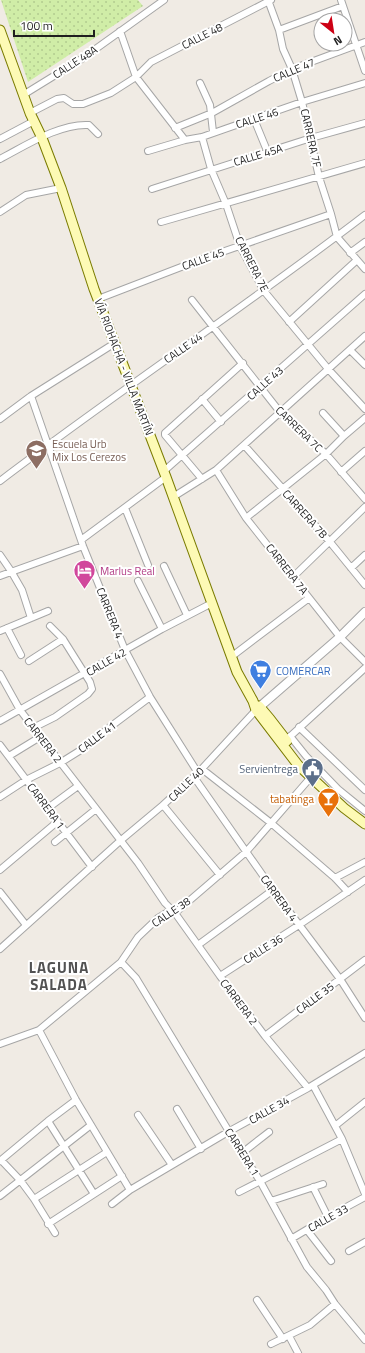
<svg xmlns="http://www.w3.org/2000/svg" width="365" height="1353" font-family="'Titillium Web',sans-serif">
<defs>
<pattern id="grass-dots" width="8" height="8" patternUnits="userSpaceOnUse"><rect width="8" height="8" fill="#d0eda7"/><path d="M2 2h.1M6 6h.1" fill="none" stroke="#b2cb8f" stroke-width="1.8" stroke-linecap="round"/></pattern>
</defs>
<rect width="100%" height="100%" fill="#f0ebe4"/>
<path fill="url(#grass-dots)" d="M1,0H138L143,6L28,82Z"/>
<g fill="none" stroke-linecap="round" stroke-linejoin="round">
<defs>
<path id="minor" d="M268,0L279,30L283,49L292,69L302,102L319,177L331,214L337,237L365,269
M341,0L365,71
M279,30L343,6
M120,31L136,77L185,140
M200,83L210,105L213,132
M23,95L83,58L164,0
M30,113L57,99L64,98L73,104H83L111,93L136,77L151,62L271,0
M254,119L268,153
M175,128L212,113L269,81L292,69L365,42
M202,137L211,169L226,204L240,246L264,291L329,370L365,409
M0,139L34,121
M148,151L185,140L202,137L302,102L365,83
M0,159C25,146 60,123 89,125L98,134
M152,189L311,138L365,123
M0,212L26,195L61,188
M161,222L365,163
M350,253L365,242
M98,299L202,259L331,214
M192,300L280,412L326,454L365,499
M289,322L357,260
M350,350L365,365
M31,396L83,546L125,650L150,697L198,773
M202,399L221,422
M323,413L344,436
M0,419L31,396L115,343
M244,445L330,542L365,585
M216,470L246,518L340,637L365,662
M164,471L365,294
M341,472L365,451
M202,479L165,435V433L243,363
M0,481C120,390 245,307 365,215
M173,497L216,470L365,336
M125,508L148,565
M246,518L326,454L344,436L365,418
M81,540L166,477
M0,555L11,571L22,590L31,618
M164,566L187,615
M351,568L365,555
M0,576L83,546
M293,577L365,507
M138,581L162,629
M7,628L21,655
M0,631L48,611
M231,657L309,598
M29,661L63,639
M0,674L20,710L138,863L165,903L175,913L220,976L265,1036L308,1088
M0,721L162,629L212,603
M299,727L365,790
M33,728L55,717L88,694L92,689L90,682L63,639L50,626
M290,736L306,756L338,789L365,811
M284,742L365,668
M0,745L92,867
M9,756L40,737
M202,769L271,823L335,878L348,892
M194,777L273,890L340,979L365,1018
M0,797L26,780L60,763L84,748L110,727L150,697
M163,805L220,875
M48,808L78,786
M55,842L96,809
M0,870L57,822
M335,878L365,862
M0,892L26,925
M198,945L273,890
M0,949L120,841L163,805L198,773L256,710
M121,962L136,978L242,1153L260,1181L307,1267L326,1290L335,1304L365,1340
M220,976L299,925L365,880
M39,1030L76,1100L130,1190
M265,1036L365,960
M0,1044L39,1030L121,962L138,937L158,918L168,912L175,913L246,852L311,777
M313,1085L342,1139L365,1194
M177,1109L201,1149
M138,1115L172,1165
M48,1121L94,1194
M335,1126L365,1102
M242,1153L269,1132
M1,1160L20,1180L34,1199L55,1233
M0,1161L48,1121L76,1100
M313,1187L328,1217
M239,1192L342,1139
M0,1196L91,1125
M34,1199L107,1152
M271,1201L323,1184
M112,1204L130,1190L228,1132L308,1088L365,1053
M48,1224L122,1176
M307,1230L331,1261
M291,1239L328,1217L365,1197
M349,1251L365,1242
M257,1300L283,1339
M289,1336L298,1353
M271,1344L310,1325L335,1304"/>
<path id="tertiary" d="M256,710L340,637L365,612"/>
<path id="secondary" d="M0,30L30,113L42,138L61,188L94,289L166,477L237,672L253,701L256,710L298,765L344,808L365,824
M259,706L270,719L287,741"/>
</defs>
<use href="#minor" stroke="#a6a6a6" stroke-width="8"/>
<use href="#tertiary" stroke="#a6a6a6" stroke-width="10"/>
<use href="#secondary" stroke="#7a7b00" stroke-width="11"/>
<use href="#minor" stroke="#fff" stroke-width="6"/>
<use href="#tertiary" stroke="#fff" stroke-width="8"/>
<use href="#secondary" stroke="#fdfab5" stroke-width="9"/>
</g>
<defs>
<symbol id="school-pin" viewBox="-11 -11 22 30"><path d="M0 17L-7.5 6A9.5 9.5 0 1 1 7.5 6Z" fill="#8d6e63" stroke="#fff"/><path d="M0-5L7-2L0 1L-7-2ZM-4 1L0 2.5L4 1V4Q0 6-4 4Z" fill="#fff"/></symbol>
<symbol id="hotel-pin" viewBox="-11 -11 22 30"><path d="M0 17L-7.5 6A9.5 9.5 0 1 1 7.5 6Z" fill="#d1479c" stroke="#fff"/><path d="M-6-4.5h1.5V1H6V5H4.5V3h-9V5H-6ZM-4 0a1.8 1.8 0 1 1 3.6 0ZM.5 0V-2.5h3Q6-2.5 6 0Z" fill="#fff"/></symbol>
<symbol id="supermarket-pin" viewBox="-11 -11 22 30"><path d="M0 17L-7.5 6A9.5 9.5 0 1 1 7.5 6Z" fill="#3f7fe0" stroke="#fff"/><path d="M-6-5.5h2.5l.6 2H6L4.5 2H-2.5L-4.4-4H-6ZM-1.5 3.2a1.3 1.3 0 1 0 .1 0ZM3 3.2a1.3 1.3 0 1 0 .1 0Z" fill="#fff"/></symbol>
<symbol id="civic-pin" viewBox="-11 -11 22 30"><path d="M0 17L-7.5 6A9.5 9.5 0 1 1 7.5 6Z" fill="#5c6f8a" stroke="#fff"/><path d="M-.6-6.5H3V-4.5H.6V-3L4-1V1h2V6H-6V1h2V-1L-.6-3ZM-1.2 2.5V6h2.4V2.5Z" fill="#fff"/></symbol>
<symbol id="bar-pin" viewBox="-11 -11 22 30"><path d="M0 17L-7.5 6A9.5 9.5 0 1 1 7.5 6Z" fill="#e8710a" stroke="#fff"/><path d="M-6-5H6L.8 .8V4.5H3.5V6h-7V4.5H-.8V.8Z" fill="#fff"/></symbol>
</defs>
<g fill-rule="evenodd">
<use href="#school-pin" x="24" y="438" width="25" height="34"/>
<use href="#hotel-pin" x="72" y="558" width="25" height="34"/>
<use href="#supermarket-pin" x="248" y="658" width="25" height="34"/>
<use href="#civic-pin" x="300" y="756" width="25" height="34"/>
<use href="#bar-pin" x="316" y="786" width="25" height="34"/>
</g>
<g text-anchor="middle" stroke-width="4" stroke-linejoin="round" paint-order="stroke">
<g font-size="11" fill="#1f1f1f" stroke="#fff">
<text transform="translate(202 36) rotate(-27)" y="4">CALLE 48</text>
<text transform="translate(75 62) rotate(-33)" y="4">CALLE 48A</text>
<text transform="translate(294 70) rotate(-23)" y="4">CALLE 47</text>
<text transform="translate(257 118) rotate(-18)" y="4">CALLE 46</text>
<text transform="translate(311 138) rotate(77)" y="4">CARRERA 7F</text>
<text transform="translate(258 155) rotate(-17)" y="4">CALLE 45A</text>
<text transform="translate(203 259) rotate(-20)" y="4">CALLE 45</text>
<text transform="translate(252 264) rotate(63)" y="4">CARRERA 7E</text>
<text transform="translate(183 348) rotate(-35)" y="4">CALLE 44</text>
<text transform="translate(124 367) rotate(69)" y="4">VÍA RIOHACHA - VILLA MARTÍN</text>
<text transform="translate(265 383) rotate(-42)" y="4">CALLE 43</text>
<text transform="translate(299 429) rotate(44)" y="4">CARRERA 7C</text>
<text transform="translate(305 514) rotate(48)" y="4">CARRERA 7B</text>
<text transform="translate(287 569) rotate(52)" y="4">CARRERA 7A</text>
<text transform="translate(110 613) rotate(68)" y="4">CARRERA 4</text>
<text transform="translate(106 662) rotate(-30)" y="4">CALLE 42</text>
<text transform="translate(97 737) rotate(-37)" y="4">CALLE 41</text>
<text transform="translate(43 740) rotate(52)" y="4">CARRERA 2</text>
<text transform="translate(186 784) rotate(-44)" y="4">CALLE 40</text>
<text transform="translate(46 806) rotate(53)" y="4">CARRERA 1</text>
<text transform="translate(279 898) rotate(54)" y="4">CARRERA 4</text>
<text transform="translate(171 912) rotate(-34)" y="4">CALLE 38</text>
<text transform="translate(263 949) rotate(-32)" y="4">CALLE 36</text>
<text transform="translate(315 998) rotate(-37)" y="4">CALLE 35</text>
<text transform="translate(239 1002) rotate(53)" y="4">CARRERA 2</text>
<text transform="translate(269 1110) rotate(-29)" y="4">CALLE 34</text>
<text transform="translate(242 1152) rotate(58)" y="4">CARRERA 1</text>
<text transform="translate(328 1218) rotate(-29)" y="4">CALLE 33</text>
</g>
<g font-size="11" fill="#785e54" stroke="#fff" text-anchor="start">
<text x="52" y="448">Escuela Urb<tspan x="52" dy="13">Mix Los Cerezos</tspan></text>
</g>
<g font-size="11" fill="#b23c85" stroke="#fff" text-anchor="start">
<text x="100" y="575">Marlus Real</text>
</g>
<g font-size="11" fill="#366cbe" stroke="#fff" text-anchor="start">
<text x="276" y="675">COMERCAR</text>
</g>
<g font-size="11" fill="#4e5e75" stroke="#fff" text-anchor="end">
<text x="298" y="773">Servientrega</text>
</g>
<g font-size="11" fill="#c56008" stroke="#fff" text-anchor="end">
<text x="314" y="803">tabatinga</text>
</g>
<g font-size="15" font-weight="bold" letter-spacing="1" fill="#525252" stroke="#fff">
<text x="59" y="973">LAGUNA<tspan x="59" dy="17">SALADA</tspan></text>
</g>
</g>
<g transform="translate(333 32) rotate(150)"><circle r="19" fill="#ffffff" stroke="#a5a5a5"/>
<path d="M0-3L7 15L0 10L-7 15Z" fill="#cd0014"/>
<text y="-6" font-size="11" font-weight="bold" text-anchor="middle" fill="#1f1f1f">N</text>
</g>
<path d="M14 30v6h80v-6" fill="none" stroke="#1f1f1f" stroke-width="2"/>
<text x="20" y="30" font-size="12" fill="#1f1f1f" stroke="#ffffff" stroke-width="3" paint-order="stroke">100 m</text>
</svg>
